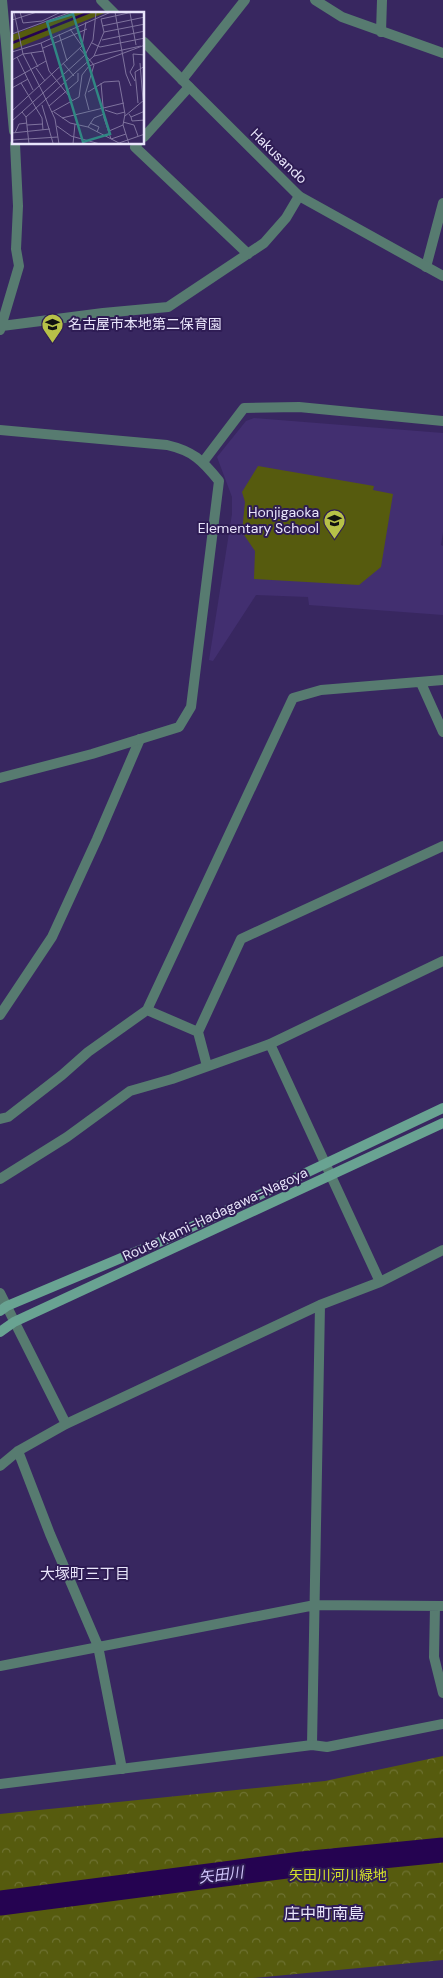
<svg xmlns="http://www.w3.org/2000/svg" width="443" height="1978" font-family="'DM Sans','Noto Sans JP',sans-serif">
<defs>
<pattern id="park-crowns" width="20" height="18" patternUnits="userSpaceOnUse" patternTransform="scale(1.25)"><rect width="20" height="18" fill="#565b0e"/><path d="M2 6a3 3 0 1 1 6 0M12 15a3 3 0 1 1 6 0" fill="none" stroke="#6e7232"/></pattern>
</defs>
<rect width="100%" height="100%" fill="#382760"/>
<path fill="#422f70" d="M254,418L443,433V532L441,545L443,546V615L309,605L308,597L256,595L213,661L209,660L232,514V497L217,457L246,421Z"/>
<path fill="url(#park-crowns)" d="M443,1756V1960L253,1978H0V1814L325,1781Z"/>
<path fill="#565b0e" d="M258,466L374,486L373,490L393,494L381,567L359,585L254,579L255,551L242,532L245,502L242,492Z"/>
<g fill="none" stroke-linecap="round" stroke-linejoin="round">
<path stroke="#250351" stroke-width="25" d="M0,1903L302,1864L443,1850"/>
<path stroke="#577b70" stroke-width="10" d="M2,0L14,131
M315,0L342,17L443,53
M381,32L382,0
M182,80L245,0
M144,137L189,87
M137,144L135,147L248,254
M426,267L443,203
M2,326L103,313L168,307L264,243L286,218L299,196
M0,330L19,266L16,249L18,206L15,144
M203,462L244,408L299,407L443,421
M421,683L443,732
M147,1010L198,1032
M0,1015L52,937L97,839L140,739
M270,1044L380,1282
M207,1066L198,1032L241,939L443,846
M0,1119L8,1117L62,1075L88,1052L147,1010L293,698L321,690L443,680
M0,1179L67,1137L130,1091L172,1079L270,1044L443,961
M0,1293L66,1424
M18,1451L50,1534L98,1646L122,1769
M0,1466L18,1451L66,1424L320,1305L380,1282L443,1250
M435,1606L434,1657L443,1693
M0,1666L315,1605L443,1606
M312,1745L320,1305"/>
<path stroke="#577b70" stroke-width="10" d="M101,0L115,14
M144,42L299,196L443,276
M0,430L167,445C193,451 202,460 219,481L191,707L179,727L92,754L0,778
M0,1784L312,1745L327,1747L443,1724"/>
<path stroke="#69a392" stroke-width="10" d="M0,1311L7,1306L164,1240L443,1108
M0,1332L14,1322L443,1123"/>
</g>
<defs>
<symbol id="school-pin" viewBox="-11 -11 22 30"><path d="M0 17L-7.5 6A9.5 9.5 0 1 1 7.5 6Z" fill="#b7c148" stroke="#2e1c54"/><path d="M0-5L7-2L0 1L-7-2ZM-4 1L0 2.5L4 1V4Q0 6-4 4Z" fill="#111"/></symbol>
</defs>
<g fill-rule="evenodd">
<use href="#school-pin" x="40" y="312" width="25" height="34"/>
<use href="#school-pin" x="322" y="508" width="25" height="34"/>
</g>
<g text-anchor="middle" stroke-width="4" stroke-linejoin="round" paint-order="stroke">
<g font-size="14" fill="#e9e5fb" stroke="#2e1c54">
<text transform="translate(279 156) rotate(44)" y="5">Hakusando</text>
<text transform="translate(215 1214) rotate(-25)" y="5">Route Kami-Hadagawa-Nagoya</text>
</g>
<g font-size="14" fill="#e9e5fb" stroke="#2e1c54" text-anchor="start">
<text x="68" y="329">名古屋市本地第二保育園</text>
<text x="319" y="517" text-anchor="end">Honjigaoka<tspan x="319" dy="16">Elementary School</tspan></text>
</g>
<g font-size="14" fill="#d4e12b" stroke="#2e1c54">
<text x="338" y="1880">矢田川河川緑地</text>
</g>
<g font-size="15" fill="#e9e5fb" stroke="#2e1c54">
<text x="85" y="1579">大塚町三丁目</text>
</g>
<g font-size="15" font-style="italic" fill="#d0c5fb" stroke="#2e1c54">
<text transform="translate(221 1875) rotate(-7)" y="5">矢田川</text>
</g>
<g font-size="16" fill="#e9e5fb" stroke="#2e1c54">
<text x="324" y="1919">庄中町南島</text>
</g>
</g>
<g transform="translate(12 12)">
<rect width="132" height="132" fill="#382760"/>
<path d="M62,0H95L0,38V23Z" fill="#565b0e"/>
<path fill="none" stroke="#250351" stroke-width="2.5" d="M0,31L78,0"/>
<path fill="none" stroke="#7f739e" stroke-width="1" d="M2,0L11,42L31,81M8,0L11,11L30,9L49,0M103,0L114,62L119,74M118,1L124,33M0,8L25,0M90,14L133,5M58,17L70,34M92,20L133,12M0,22L59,0M47,22L55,49M90,28L133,19M29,31L37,59L60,88M80,31L88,35L133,26M31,36L75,17M68,37L82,53L73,83L77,98M0,40L29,31L99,0M19,41L26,55M82,44L129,34M5,45L21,78M0,48L11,42L32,39M51,51L62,64M128,51L131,88M24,56L33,69M0,68L34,49M123,69L118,60L122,53L121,42L133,43M9,71L30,106L31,118M89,71L92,106L99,127L114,122M0,76L16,67M76,80L92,70L107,69L113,102L111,113L117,132M31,81L43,107L47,132M126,91L123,60L133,54M30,93L41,131M37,94L66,69V61M93,98L105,102L113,100M0,99L70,34L74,10M10,100L14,105L17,132M40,100L67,85L70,63L77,54L133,33M42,100L58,111L76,115L107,131L133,122M117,102L119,105L133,99M113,104L132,88M14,105L82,44L92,20L89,7L121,0M119,105L120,109L133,108M50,106L112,91M0,109L73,43L81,28L84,0M111,110L122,113L126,124M78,111L87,115L85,120M15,113L31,112M45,114L59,124L88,132M76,115L82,106L92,102M97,119L111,113M0,121L38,117M3,121L7,112L15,111M0,128L46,125M11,132H41M61,132L63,112"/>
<path fill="#308783" fill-opacity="0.15" stroke="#308783" stroke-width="2.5" d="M61,2L98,122L71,130L35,10Z"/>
<rect width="132" height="132" fill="none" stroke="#e9e5fb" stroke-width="2.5"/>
</g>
</svg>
